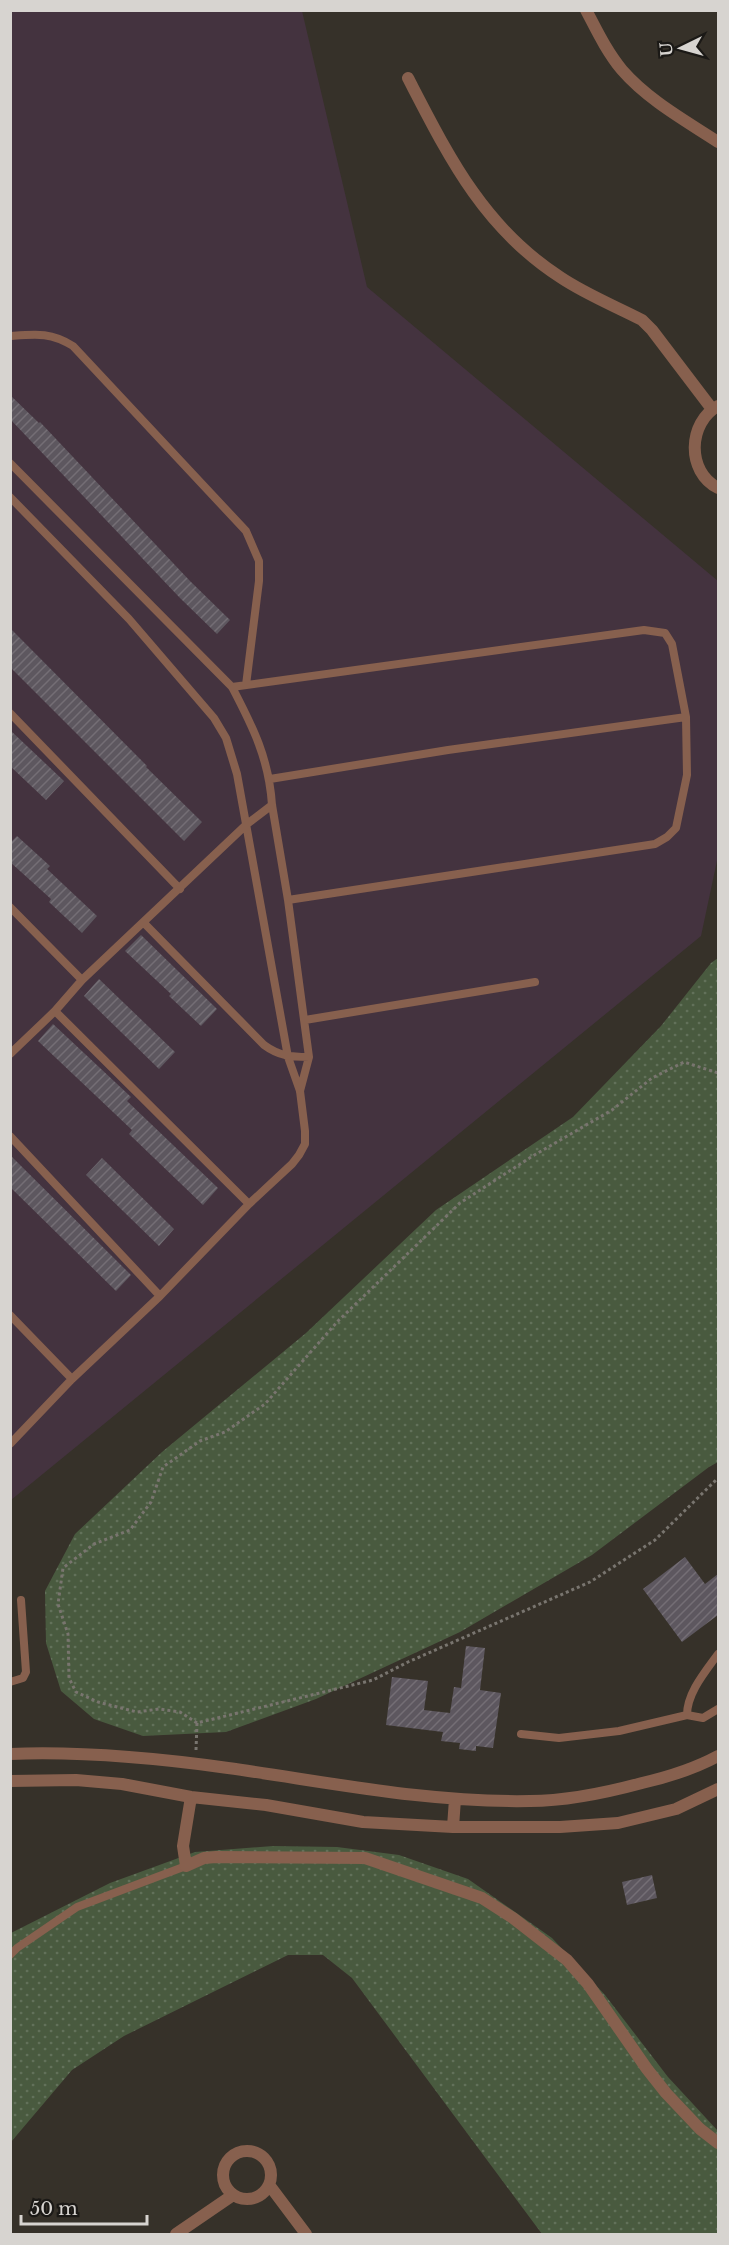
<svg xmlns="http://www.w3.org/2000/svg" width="729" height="2245" font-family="'Libre Baskerville',serif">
<defs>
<pattern id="grass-dots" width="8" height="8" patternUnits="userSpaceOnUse" patternTransform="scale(1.5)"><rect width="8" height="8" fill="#495a3f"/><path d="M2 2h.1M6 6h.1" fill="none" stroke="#62715a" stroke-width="1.8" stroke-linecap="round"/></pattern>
<pattern id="building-hatch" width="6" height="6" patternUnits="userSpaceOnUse" patternTransform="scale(1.5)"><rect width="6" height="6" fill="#5d575f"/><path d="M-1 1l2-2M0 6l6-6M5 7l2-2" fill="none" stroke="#746e75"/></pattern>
</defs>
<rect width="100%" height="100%" fill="#363129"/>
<path fill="#44333f" d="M11,11H302L367,287L718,581V856L701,936L11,1500Z"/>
<path fill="url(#grass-dots)" d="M718,958V1462L709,1467L592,1555L460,1632L316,1699L226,1732L143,1736L94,1719L61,1691L46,1643L45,1591L75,1534L162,1452L306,1333L436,1210L573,1117L661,1026L711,963Z
M273,1846L337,1847L399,1855L468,1879L552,1938L605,1995L668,2077L718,2131V2234H542L352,1978L323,1955H288L124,2036L72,2070L11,2142V1933L110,1883L195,1852Z"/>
<path fill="url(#building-hatch)" d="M10,395L39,423L40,422L190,581L230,620L217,634L180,598L10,419Z
M10,628L147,766L146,767L202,822L184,841L10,667Z
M10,730L64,781L46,800L10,766Z
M17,836L50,866L47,869L97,916L82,933L49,902L51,899L10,862V843Z
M141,935L217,1009L201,1026L169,996L171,994L125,951Z
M99,979L175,1052L159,1069L84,996Z
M53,1024L131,1097L127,1101L218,1188L203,1205L129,1134L132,1130L38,1041Z
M10,1155L131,1275L116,1291L10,1187Z
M102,1158L174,1229L159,1246L86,1175Z
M685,1557L705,1584L718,1574V1615L682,1642L643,1589Z
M466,1646L485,1648L480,1690L501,1693L493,1748L476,1746V1751L459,1749L460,1743L441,1741L443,1732L386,1725L392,1677L428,1681L424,1710L450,1713L454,1687L461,1688Z
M652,1875L657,1898L627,1905L622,1882Z"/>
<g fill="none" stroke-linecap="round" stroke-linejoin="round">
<path stroke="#79756f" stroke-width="3" stroke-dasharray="3 3" stroke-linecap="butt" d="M197,1723L180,1712L159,1709L137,1712L98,1702L76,1692L69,1678L68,1634L58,1604L63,1568L94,1544L130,1530L151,1502L163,1467L200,1441L225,1432L265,1404L338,1321L460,1203L531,1157L612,1110L652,1078L684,1062L718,1073
M196,1750L197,1723L373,1680L408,1662L590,1582L655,1540L718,1478"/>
<path stroke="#87604e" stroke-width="8" d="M10,336C36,334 51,332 73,346L246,531L259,561V581L246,685
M10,463L232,687C253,727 269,759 272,805L288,900L309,1057L300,1091
M10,497L129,619L214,718L226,738L237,774L288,1057L300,1091L305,1131V1144L299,1155L292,1164L249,1204L160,1296L72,1379L10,1444
M232,687L644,630L665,633L672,644L686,717L687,775L676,828L667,837L655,844L288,900
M10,713L180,889
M270,779L448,750L686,717
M10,907L82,980
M144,923L264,1045C279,1056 291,1057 309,1057
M55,1011L249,1204
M305,1020L535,982
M10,1054L55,1011L82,980L247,824L272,805
M10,1136L160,1296
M10,1315L72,1379
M10,1682L23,1678L26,1672L21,1600
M687,1715C687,1693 705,1672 718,1654
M521,1734L559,1738L619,1731L687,1715L703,1718L718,1709
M10,1955L17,1948L77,1907L186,1866"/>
<path stroke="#87604e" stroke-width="12" d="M586,10C597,31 607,52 622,70C648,100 686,121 718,142
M408,78C449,157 483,227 560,277C585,294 615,306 642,320L652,330L712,409
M718,406C688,422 686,472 718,488
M10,1754C83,1751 156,1758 228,1768C328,1782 428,1803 530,1801C568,1801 605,1793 642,1783C668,1777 694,1769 718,1756
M10,1781L76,1780L122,1784L191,1797L266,1805L363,1822L453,1827H560L618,1823L676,1809L718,1789
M191,1797L183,1846L186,1866L204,1858L216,1857L365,1858L482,1898L513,1918L567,1960L588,1984L647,2069L666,2093L700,2129L718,2143
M453,1827L455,1799
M223 2175a24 24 0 1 1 48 0a24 24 0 1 1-48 0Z
M270,2186L306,2234
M176,2234L233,2195"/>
</g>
<rect width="729" height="2245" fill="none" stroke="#d7d4d0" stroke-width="24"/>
<g transform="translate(681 48) rotate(265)" stroke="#1b1916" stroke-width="4.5" paint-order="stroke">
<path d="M0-4.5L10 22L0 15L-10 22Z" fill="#d7d4d0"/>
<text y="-9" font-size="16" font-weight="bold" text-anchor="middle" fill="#d7d4d0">U</text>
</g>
<path d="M21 2215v9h126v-9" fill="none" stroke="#d7d4d0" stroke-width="3"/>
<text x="30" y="2215" font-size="18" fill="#d7d4d0" stroke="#1b1916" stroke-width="4.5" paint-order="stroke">50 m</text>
</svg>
